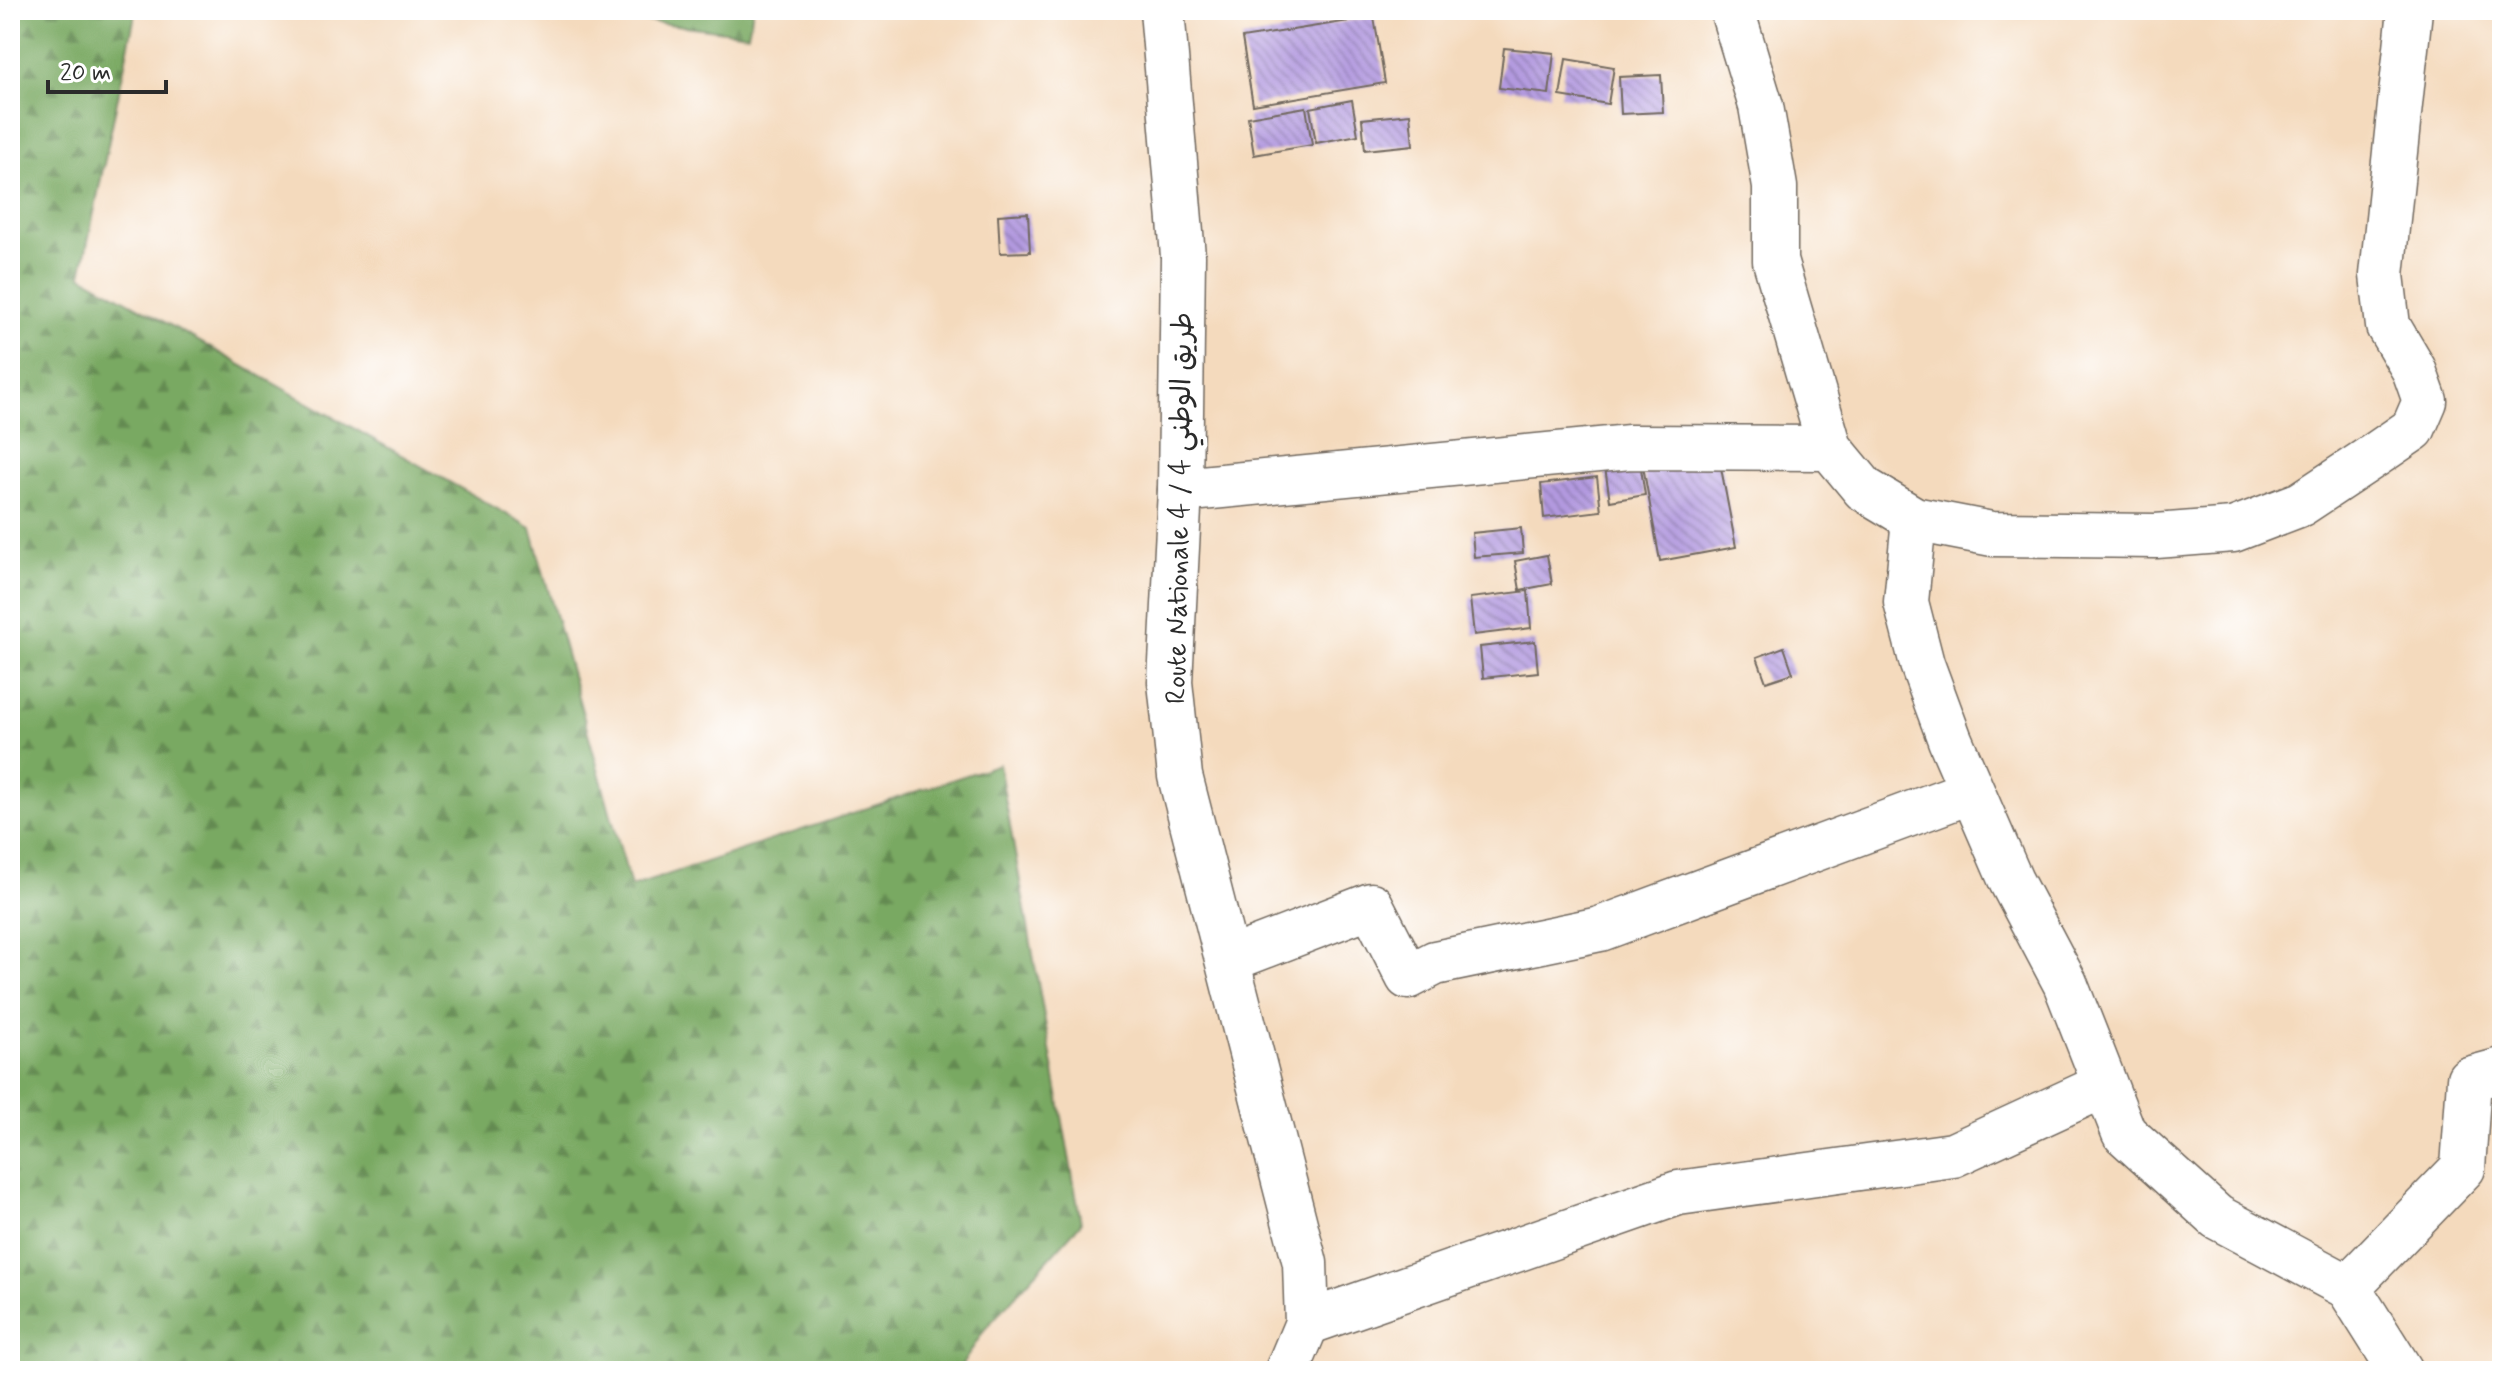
<svg xmlns="http://www.w3.org/2000/svg" width="2512" height="1381" font-family="Mynerve,'Playpen Sans Arabic',sans-serif">
<defs>
<pattern id="forest-firs" width="22" height="20" patternUnits="userSpaceOnUse" patternTransform="scale(2)"><rect width="22" height="20" fill="#79a962"/><path d="M5 1l3.5 6h-7zM16 11l3.5 6h-7z" fill="#638a51"/></pattern>
<pattern id="building-back-hatch" width="6" height="6" patternUnits="userSpaceOnUse" patternTransform="scale(2)"><rect width="6" height="6" fill="#b299df"/><path d="M-1 5l2 2M0 0l6 6M5-1l2 2" fill="none" stroke="#917db5"/></pattern>
</defs>
<rect width="100%" height="100%" fill="#fff"/>
<filter id="ink" filterUnits="userSpaceOnUse"><feTurbulence type="fractalNoise" baseFrequency=".0125" numOctaves="2"/><feDisplacementMap in="SourceGraphic" scale="16" xChannelSelector="R" yChannelSelector="G"/><feConvolveMatrix kernelMatrix="1 2 1 2 8 2 1 2 1" color-interpolation-filters="sRGB"/></filter>
<filter id="wash" filterUnits="userSpaceOnUse"><feTurbulence type="fractalNoise" baseFrequency=".006" numOctaves="4" result="noise"/><feDisplacementMap in="SourceGraphic" scale="32" xChannelSelector="R" yChannelSelector="G"/><feGaussianBlur stdDeviation="1.8" result="paint"/><feColorMatrix in="noise" values="0 0 0 0 0 0 0 0 0 0 0 0 0 0 0 0 0 1.4 0 .05"/><feComposite in="paint" operator="in"/></filter>
<g filter="url(#wash)">
<rect width="100%" height="100%" fill="#f4dabd"/>
<path fill="url(#forest-firs)" stroke="#526a46" stroke-width="2" d="M10,10H136L81,275L531,528L631,887L999,764L1081,1223L985,1329L958,1371H10Z
M554,10H753L748,34Z"/>
<g id="blocks">
<path fill="url(#building-back-hatch)" d="M1374,17L1385,83L1253,105L1242,38Z
M1504,48L1554,53L1549,94L1499,88Z
M1566,59L1614,67L1608,104L1560,96Z
M1661,75L1663,112L1621,114L1619,77Z
M1352,100L1358,135L1316,143L1310,108Z
M1306,107L1312,145L1254,155L1248,117Z
M1410,114L1413,145L1365,150L1362,119Z
M1028,213L1030,252L1000,253L998,215Z
M1718,452L1736,547L1660,561L1643,466Z
M1640,462L1645,495L1610,501L1605,468Z
M1597,477L1601,511L1544,518L1541,484Z
M1521,528L1523,553L1474,557L1472,533Z
M1547,555L1552,584L1520,590L1515,561Z
M1528,591L1531,628L1474,635L1470,598Z
M1535,641L1538,672L1483,678L1480,647Z
M1784,647L1793,673L1766,682L1757,657Z"/>
</g>
</g>
<g filter="url(#ink)">
<use href="#blocks" fill-opacity="0" stroke="#71685e" stroke-width="2"/>
<g fill="none" stroke-linecap="round" stroke-linejoin="round">
<defs>
<path id="street" d="M1732,10L1761,106L1775,187V261L1830,448L1864,489L1914,519L1992,534L2156,536L2233,530L2301,504L2375,455L2413,429L2425,401L2414,370L2388,326L2382,275L2410,10
M1180,490L1630,447L1830,448
M1914,519L1906,602L1922,664L1950,740L2011,881L2065,983L2124,1133L2217,1217L2348,1287L2401,1371
M1228,960L1371,905L1408,977L1435,963L1600,929L1972,791
M2348,1287L2463,1168L2469,1079L2502,1070
M1307,1323L1678,1193L1953,1155L2105,1085"/>
<path id="secondary" d="M1162,10L1183,256L1180,490L1170,682L1180,776L1305,1263L1307,1323L1287,1371"/>
</defs>
<use href="#street" stroke="#71685e" stroke-width="47"/>
<use href="#secondary" stroke="#71685e" stroke-width="47"/>
<use href="#street" stroke="#fff" stroke-width="44"/>
<use href="#secondary" stroke="#fff" stroke-width="44"/>
</g>
</g>
<g text-anchor="middle" stroke-width="8" stroke-linejoin="round" paint-order="stroke">
<g font-size="28" fill="#2b2b2b" stroke="#fff">
<text transform="translate(1178 508) rotate(-89)" y="10">Route Nationale 4 / طريق الوطني 4</text>
</g>
</g>
<rect width="2512" height="1381" fill="none" stroke="#fff" stroke-width="40"/>
<path d="M48 80v12h118v-12" fill="none" stroke="#2b2b2b" stroke-width="4"/>
<text x="60" y="80" font-size="24" fill="#2b2b2b" stroke="#ffffff" stroke-width="6" paint-order="stroke">20 m</text>
</svg>
